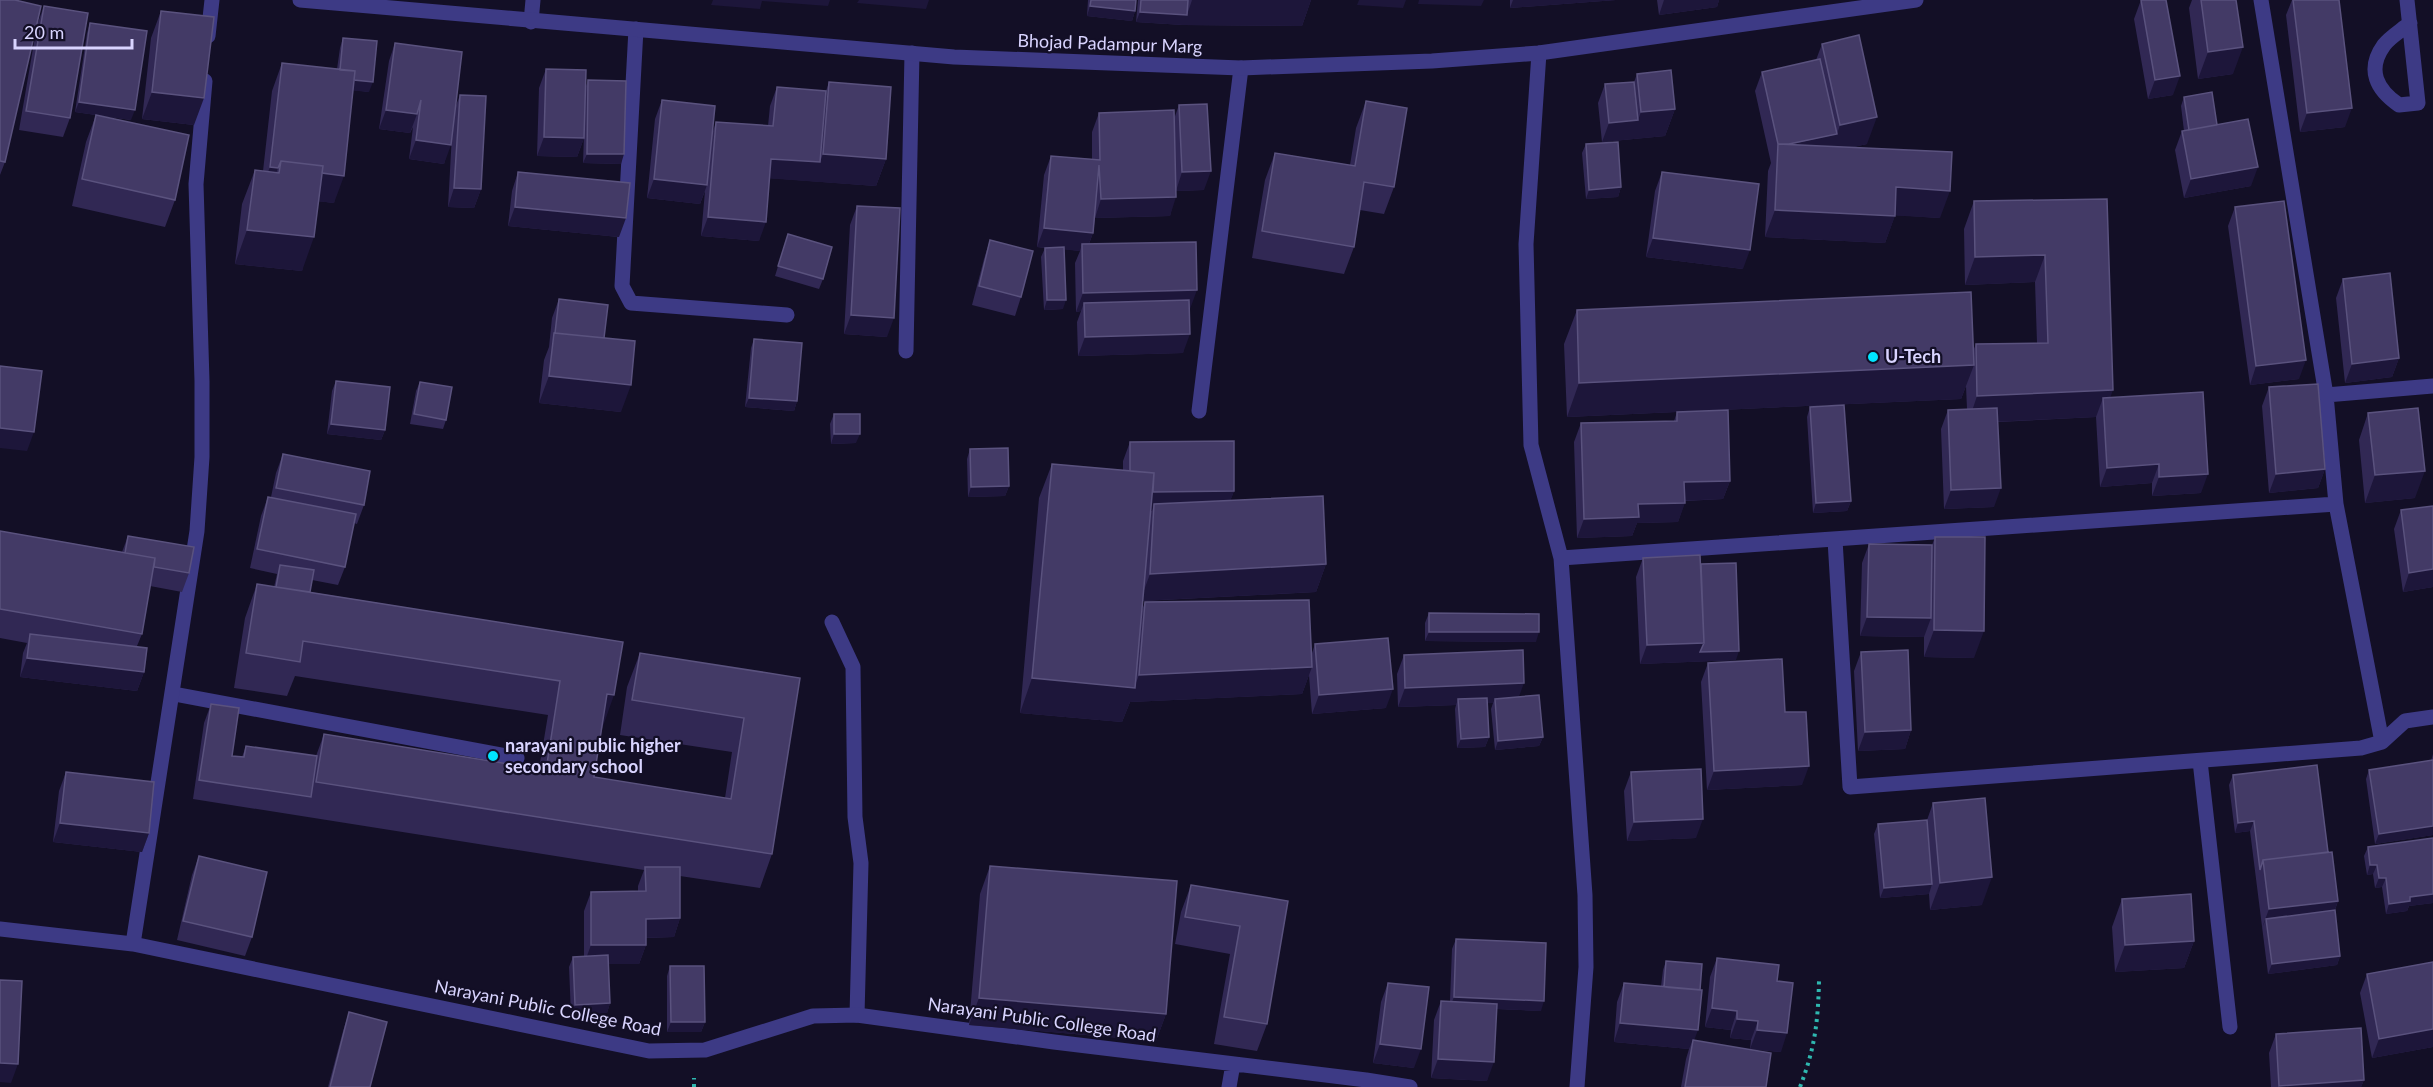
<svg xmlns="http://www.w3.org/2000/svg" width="2433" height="1087" font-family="Lato,sans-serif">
<rect width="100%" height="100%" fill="#130f26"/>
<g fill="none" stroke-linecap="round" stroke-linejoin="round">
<path stroke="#2fb8b0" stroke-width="4" stroke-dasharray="3 4.5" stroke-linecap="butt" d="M694,1087V1078
M1800,1087C1815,1048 1818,1022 1819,981"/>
<path stroke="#3d3a85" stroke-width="15" d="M2407,0L2418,103L2399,105C2377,90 2366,70 2384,45C2390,37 2402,30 2410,23
M636,29L622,286L631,303L787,315
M906,351L912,53
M1199,411L1241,68
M832,622L853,667L855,817L861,863L857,1015
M174,694L517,758"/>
<path stroke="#3d3a85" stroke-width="15" d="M2261,0L2326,395L2336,504L2382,742
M531,22L533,0
M208,36L212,0
M1539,53L1526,244L1531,445L1561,558L1585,895L1586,967L1577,1087
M2326,395L2433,386
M1835,540L1850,787L2361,748L2382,742L2405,721L2433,717
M1561,558L2336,504
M2200,761L2230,1027
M0,929L133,944L649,1051L705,1050L813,1016L857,1015L1054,1042L1366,1080L1410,1087
M133,944L197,531L202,457V381L196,184L205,81
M1229,1087L1233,1064"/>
<path stroke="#3d3a85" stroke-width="15" d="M300,0L954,57L1241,68L1432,61L1539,53L1916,0"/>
</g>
<path fill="#312854" d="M0,0L5,162L0,175Z
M1088,0H1136L1135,11L1132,21L1087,16Z
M1138,0H1311L1302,26L1183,25L1136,22Z
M1510,0H1616L1510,8Z
M1657,0H1719L1717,7L1659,15Z
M2141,0L2173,95L2148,99L2134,19Z
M2192,0H2236L2233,74L2198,79L2189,8Z
M2292,0H2339L2345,127L2300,132L2286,15Z
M44,6L70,118L63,137L19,130L37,25Z
M161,11L194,125L142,119L151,38Z
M90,23L131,120L75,112L87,33Z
M343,38L369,92L353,90L334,203L318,201L302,271L235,264L242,204L255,170L263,171L272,91L282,63L337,69L340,48Z
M395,43L455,108L460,95L481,189L474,208L448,207L452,134L444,164L409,159L413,127L410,133L379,129L389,61Z
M1822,44L1867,144L1853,147L1940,218L1895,215L1885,243L1765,237L1768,171L1771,163L1755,91L1762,72L1816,60Z
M546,69L585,89L588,80L621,164L583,163L584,135V138L577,157L537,156L539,88Z
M1637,74L1675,109L1665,136L1602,142L1598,103L1605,84L1634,82Z
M829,82L886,159L876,186L769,178L759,241L701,236L705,191L700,204L647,198L655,119L662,100L713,131L716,122L768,126L770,106L777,87L826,91Z
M2184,97L2217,125L2251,186L2184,198L2175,150L2182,131H2184L2181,106Z
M1366,101L1394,187L1384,214L1360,210L1354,247L1344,274L1252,258L1265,180L1275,153L1350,165L1356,128Z
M1179,105L1204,190L1176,191L1170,216L1095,218L1093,233L1089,244L1190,309L1183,353L1078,356L1077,322L1081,311L1076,312L1075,263L1080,251L1064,249L1063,309L1044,310L1041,257L1045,248H1046L1037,247L1044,175L1051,156L1092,159V132L1099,113L1174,119Z
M96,115L175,200L165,227L72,206L86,142Z
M1586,144L1621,187L1618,197L1586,199L1582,153Z
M518,172L619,237L508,226L512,191Z
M1662,172L1743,269L1646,257L1655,191Z
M2107,199L2110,398L2201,493L2152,496V483L2100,487L2096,417L1998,422L1994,507L1944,509L1941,429L1948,410L1967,409L1966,386L1961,399L1567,417L1564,344L1577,310L1973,351L1976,344L2037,343L2035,282L1965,285L1964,229L1974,201Z
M857,206L887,337L844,334L850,225Z
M2235,207L2299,379L2250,385L2228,226Z
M788,234L823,279L819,289L775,276Z
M990,240L1021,297L1015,316L972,305L984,259Z
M2343,279L2399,358L2392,377L2345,383L2336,298Z
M559,299L604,338L621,412L539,403L544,360L549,347L552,318Z
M754,339L797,401L794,411L745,407L751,348Z
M336,381L385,430L381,440L327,434L332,391Z
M420,382L446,420L443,429L410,424L416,391Z
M2269,387L2325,469L2318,488L2269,493L2262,406Z
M1810,407L1851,501L1847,511L1813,513L1807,417Z
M1677,412L1730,481L1723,499L1685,501L1678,522L1637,523L1632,536L1577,538L1574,442L1581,423L1674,421Z
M2368,413L2415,498L2365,503L2359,440Z
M834,414L856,443L831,444L830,424Z
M1130,442L1234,491L1230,501L1326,564L1316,592L1143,601L1142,610L1145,602L1312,653L1315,644L1386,708L1312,714L1309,675L1302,694L1130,702L1122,722L1020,713L1039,498L1052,464L1123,470V461Z
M970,449L1009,486L1005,496L968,497L967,459Z
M283,454L364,505L357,524L354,523L345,567L338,585L312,580L310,592L623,642L602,729L594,777L725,798L732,752L620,735L627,687L640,653L800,678L772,854L760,888L680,876V918L674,937L646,938V945L639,964H608L610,1003L607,1013L571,1014L569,967L573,957L584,956V911L591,892L638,891V886L644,870L193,799L204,723L211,704L232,756L242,757L246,746L316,756L324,734L539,769L548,715L295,676L287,696L234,688L245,618L257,584L274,587L277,574L250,568L261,516L268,497H271L276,473Z
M2433,506V587L2403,592L2394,529L2401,510Z
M0,531L122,552L128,536L189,573L182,592L150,586L142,634L137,646L144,672L137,691L20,677L23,653L27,643L0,638Z
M1935,537L1974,658L1924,657V637L1860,636L1862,563L1869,544L1932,545Z
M1643,558L1701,564L1736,660L1640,664L1636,577Z
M1429,613L1536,642L1425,641V623Z
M1861,652L1911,730L1905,749L1858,751L1854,671Z
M1404,655L1519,697L1543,737L1539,746L1495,750L1491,709L1493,703H1487L1489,737L1485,747L1457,748L1455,709L1456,705L1398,707L1397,674Z
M1708,663L1785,712L1802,785L1707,790L1701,682Z
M2433,754V835L2375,844L2366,779L2369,770L2431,761Z
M66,772L149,833L142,852L53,842L59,791Z
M1631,772L1696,838L1627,841L1624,791Z
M2233,775L2328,852L2338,901L2335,910L2340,956L2337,965L2268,974L2250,831L2235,833L2229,785Z
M1933,803L1982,905L1930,910L1929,894L1880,898L1874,834L1878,824L1927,820Z
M2433,838V903L2409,906L2407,911L2386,914L2382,887L2375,888L2373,874L2367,875L2364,856L2368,847Z
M199,856L252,937L245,956L177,940L192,875Z
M990,866L1166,1014L1156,1041L969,1025L980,894Z
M1191,885L1288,901L1267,1024L1257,1051L1214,1044L1230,954L1175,944L1181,912Z
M2122,899L2194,941L2184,968L2115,972L2112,927Z
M1456,939L1541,1011L1497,1009L1487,1081L1431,1078L1434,1020L1441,1001H1450L1452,949Z
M1717,958L1777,981L1781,1052L1750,1049L1751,1040L1730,1038L1731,1030L1705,1027L1710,977Z
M1666,961L1694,1041L1766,1087H1681L1686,1059L1689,1049L1614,1042L1617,1002L1624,983L1661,986L1663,970Z
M2433,962V1047L2372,1058L2360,993L2367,974Z
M670,966L705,1022L701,1032H667V976Z
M1388,983L1414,1068L1373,1063L1381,1002Z
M349,1012L370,1087H328L343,1031Z
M2276,1034L2364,1080L2361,1087H2271L2269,1053Z"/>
<path fill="#1d163a" d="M713,0H830L828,6L762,1L760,9L711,5Z
M859,0H929L926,9L857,3Z
M1192,0H1311L1302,26L1183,25L1136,22L1140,12L1187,15Z
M1359,0H1406L1403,8L1357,5Z
M1419,0H1484L1481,6L1418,4Z
M1513,0H1616L1510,8Z
M1664,0H1719L1717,7L1659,15Z
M1090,6L1135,11L1132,21L1087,16Z
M2243,47L2233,74L2198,79L2208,52Z
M2180,76L2173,95L2148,99L2155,80Z
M339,79L373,82L369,92L335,89Z
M152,92L204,98L194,125L142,119Z
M79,102L135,110L131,120L75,112Z
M2352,108L2345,127L2300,132L2307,113Z
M1675,109L1665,136L1602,142L1609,123L1638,120L1641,112Z
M386,110L417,114L410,133L379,129Z
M1877,117L1867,144L1777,164L1779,147L1837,134L1840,125Z
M544,137L584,138L577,157L537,156Z
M416,140L451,145L444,164L409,159Z
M587,154H624L621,164L583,163Z
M823,154L886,159L876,186L764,178L771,159L820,162Z
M270,167L278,168L268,195L260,194Z
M2258,167L2251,186L2184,198L2191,179Z
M280,168L344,176L334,203L271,196L279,173Z
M1211,171L1204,190L1176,191L1182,172Z
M654,179L707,185L700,204L647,198Z
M1621,187L1618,197L1586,199L1589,190Z
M1896,187L1950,191L1940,218L1886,215Z
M454,188L481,189L474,208L448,207Z
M1176,197L1170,216L1095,218L1101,199Z
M515,207L626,218L619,237L508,226Z
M1775,210L1895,216L1885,243L1765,237Z
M708,217L766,222L759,241L701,236Z
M1044,228L1093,233L1086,251L1082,244L1080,251L1037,247Z
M247,230L314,237L302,271L235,264Z
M1653,238L1750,250L1743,269L1646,257Z
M2045,255L2035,282L1965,285L1975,257Z
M1197,290L1190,309L1084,311V303L1081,311L1076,312L1083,293Z
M1047,300H1066L1063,309L1044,310Z
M851,315L894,318L887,337L844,334Z
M1190,334L1183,353L1078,356L1085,337Z
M2399,358L2392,377L2345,383L2352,364Z
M2306,360L2299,379L2250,385L2256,366Z
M1974,365L1961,399L1567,417L1579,383Z
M549,376L631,385L621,412L539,403Z
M2113,390L2104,415L2103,398L2096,417L1968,423L1977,396Z
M749,398L797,401L794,411L745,407Z
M331,424L385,430L381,440L327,434Z
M0,428L34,432L27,451L0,448Z
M834,434H860L856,443L831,444Z
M2159,464L2152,483L2100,487L2107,468Z
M2325,469L2318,488L2269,493L2276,474Z
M2425,471L2415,498L2365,503L2375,475Z
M2208,474L2201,493L2152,496L2159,477Z
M1730,481L1723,499L1677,501L1684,482Z
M1009,486L1005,496L968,497L971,487Z
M2001,488L1994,507L1944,509L1951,490Z
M1234,491L1227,510L1154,504L1152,511H1142L1148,492Z
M1851,501L1847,511L1813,513L1816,503Z
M1685,503L1678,522L1637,523L1632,536L1577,538L1584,519L1638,504Z
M1326,564L1316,592L1140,601L1150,574Z
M2433,569V587L2403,592L2409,573Z
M1867,617L1931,618L1924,637L1860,636Z
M1934,630L1984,631L1974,658L1924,657Z
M1429,632H1539L1536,642L1425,641Z
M1704,643L1739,651L1736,660L1640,664L1647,645Z
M27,658L144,672L137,691L20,677Z
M1312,667L1302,694L1130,702L1122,722L1020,713L1032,678L1134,688L1139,675Z
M1524,683L1517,702L1495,699L1493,703L1459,705L1458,699L1456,705L1398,707L1405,688Z
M1393,689L1386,708L1312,714L1319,695Z
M607,694L614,695L602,729Z
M1911,730L1905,749L1858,751L1865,732Z
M1489,737L1485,747L1457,748L1461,739Z
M1543,737L1539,746L1495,750L1498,741Z
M1809,766L1802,785L1707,790L1714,771Z
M1703,819L1696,838L1627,841L1634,822Z
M2254,821L2250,831L2235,833L2238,823Z
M60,823L149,833L142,852L53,842Z
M2433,826V835L2375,844L2379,834Z
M2370,865H2377L2373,874L2367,875Z
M1992,877L1982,905L1930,910L1940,883Z
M2379,878H2386L2382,887L2375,888Z
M1932,884L1929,894L1880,898L1884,888Z
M2433,894V903L2409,906L2407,911L2386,914L2389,904L2410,897Z
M2338,901L2331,920L2266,919L2262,928L2269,909Z
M680,918L674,937L639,938L646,919Z
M2194,941L2184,968L2115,972L2125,945Z
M591,945H646L639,964H584Z
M2340,956L2337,965L2268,974L2272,964Z
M1454,997L1544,1001L1541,1011L1450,1007Z
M979,998L1166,1014L1156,1041L969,1025Z
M610,1003L607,1013L571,1014L575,1005Z
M1712,1008L1737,1011L1731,1030L1705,1027Z
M1737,1019L1758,1021L1751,1040L1730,1038Z
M671,1022H705L701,1032H667Z
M1620,1023L1698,1030L1691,1049L1693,1040L1689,1049L1614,1042Z
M2433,1029V1047L2372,1058L2379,1039Z
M1757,1030L1787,1033L1781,1052L1750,1049Z
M1380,1044L1421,1049L1414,1068L1373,1063Z
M1438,1059L1494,1062L1487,1081L1431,1078Z
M0,1063L18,1064L11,1083L0,1082Z
M2364,1080L2361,1087H2279V1086Z"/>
<path fill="#433a66" stroke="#5a527e" stroke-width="1.5" d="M0,0H15L41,6L5,162L0,161Z
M1091,0H1136L1135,11L1090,6Z
M1141,0H1188L1187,15L1140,12Z
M2141,0H2166L2180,76L2155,80Z
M2201,0H2236L2243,47L2208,52Z
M2293,0H2339L2352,108L2307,113Z
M44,6L88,13L70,118L26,111Z
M161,11L214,17L204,98L152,92Z
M90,23L147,31L135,110L79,102Z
M1859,35L1877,117L1840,125L1822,44Z
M343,38L377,41L373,82L354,80L355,71L340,70Z
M395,43L462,52L451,145L416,140L421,100L417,114L386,110Z
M1820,59L1837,134L1789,144H1778L1762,72Z
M282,63L355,71L344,176L322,173L323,166L281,161L278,168L270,167Z
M546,69L586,70L584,138L544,137Z
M1671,70L1675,109L1641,112L1637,74Z
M588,80L626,81L624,154H587Z
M829,82L891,87L886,159L823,154Z
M1634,82L1638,120L1609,123L1605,84Z
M777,87L826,91L820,162L771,159L766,222L708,217L716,122L773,126Z
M2212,92L2217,125L2189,130L2184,97Z
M460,95L486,96L481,189L454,188Z
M662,100L715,106L707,185L654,179Z
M1366,101L1407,108L1394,187L1364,182L1354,247L1262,231L1275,153L1355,166Z
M1207,104L1211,171L1182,172L1179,105Z
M1174,110L1176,197L1101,199L1099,165L1093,233L1044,228L1051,156L1100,160L1099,113Z
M96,115L189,135L175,200L82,179Z
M2248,119L2258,167L2191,179L2182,131Z
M1618,142L1621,187L1589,190L1586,144Z
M1778,144L1952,152L1950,191L1896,187L1895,216L1775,210Z
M281,161L323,166L314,237L247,230L255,170L279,173Z
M518,172L630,183L626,218L515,207Z
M1662,172L1759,184L1750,250L1653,238Z
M2107,199L2113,390L1977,396L1976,344L2048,343L2045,255L1975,257L1974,201Z
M2284,201L2306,360L2256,366L2235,207Z
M857,206L900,208L894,318L851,315Z
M788,234L832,247L823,279L778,266Z
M990,240L1033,251L1021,297L979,286Z
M1196,242L1197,290L1083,293L1082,244Z
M1064,247L1066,300H1047L1045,248Z
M2390,273L2399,358L2352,364L2343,279Z
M1971,292L1974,365L1579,383L1577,310Z
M559,299L608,305L604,338L555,333Z
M1189,300L1190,334L1085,337L1084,303Z
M554,333L635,341L631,385L549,376Z
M754,339L802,343L797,401L749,398Z
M0,366L42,371L34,432L0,428Z
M336,381L390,387L385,430L331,424Z
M420,382L452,387L446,420L414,414Z
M2318,384L2325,469L2276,474L2269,387Z
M2203,392L2208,474L2159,477V464L2107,468L2103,398Z
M1844,405L1851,501L1816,503L1810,407Z
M1997,408L2001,488L1951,490L1948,410Z
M2418,408L2425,471L2375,475L2368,413Z
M1728,410L1730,481L1684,482L1685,503L1638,504L1639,517L1584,519L1581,423L1677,421V412Z
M834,414H860V434H834Z
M1234,441V491L1153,492L1154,473L1130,471V442Z
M1008,448L1009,486L971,487L970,449Z
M283,454L370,471L364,505L276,488Z
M1052,464L1154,473L1135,688L1032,678Z
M1323,496L1326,564L1150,574L1154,504Z
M268,497L356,514L345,567L257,549Z
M2433,506V569L2409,573L2401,510Z
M0,531L155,558L142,634L0,609Z
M128,536L194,547L189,573L154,567L155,558L125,553Z
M1935,537H1985L1984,631L1934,630Z
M1869,544L1932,545L1931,618L1867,617Z
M1700,555L1704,643L1647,645L1643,558Z
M1736,563L1739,651L1700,652L1704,643L1701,564Z
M280,565L314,570L310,592L276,587Z
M257,584L623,642L614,695L607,694L594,777L731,799L744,718L632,700L640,653L800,678L772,854L316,782L324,734L546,770L560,681L303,641L300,662L246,653Z
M1309,600L1312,667L1139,675L1145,602Z
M1429,613L1539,614V632H1429Z
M30,634L147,648L144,672L27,658Z
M1388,638L1393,689L1319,695L1315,644Z
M1523,650L1524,683L1405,688L1404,655Z
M1908,650L1911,730L1865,732L1861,652Z
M1782,659L1785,712H1806L1809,766L1714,771L1708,663Z
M1539,695L1543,737L1498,741L1495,699Z
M1487,698L1489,737L1461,739L1458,699Z
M211,704L239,708L232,756L244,757L246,746L317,756L311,797L199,780Z
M2433,760V826L2379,834L2369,770Z
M2317,765L2328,852L2263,860L2260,870L2254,821L2238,823L2233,775Z
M1701,769L1703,819L1634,822L1631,772Z
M66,772L154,782L149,833L60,823Z
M1985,798L1992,877L1940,883L1933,803Z
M1927,820L1932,884L1884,888L1878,824Z
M2433,838V894L2410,897V901L2389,904L2386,878H2379L2377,865H2370L2368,847Z
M2332,852L2338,901L2269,909L2263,860Z
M199,856L267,872L252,937L183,921Z
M990,866L1177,881L1166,1014L979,998Z
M645,867H680V918L646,919V945H591V892L646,891Z
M1191,885L1288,901L1267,1024L1224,1017L1240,926L1185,917Z
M2191,894L2194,941L2125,945L2122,899Z
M2335,910L2340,956L2272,964L2266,919Z
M1456,939L1546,943L1544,1001L1454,997Z
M608,955L610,1003L575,1005L573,957Z
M1717,958L1779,965L1777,981L1793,983L1787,1033L1757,1030L1758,1021L1737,1019V1011L1712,1008Z
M1666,961L1702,964L1700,990L1664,987Z
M2433,962V1029L2379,1039L2367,974Z
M670,966H704L705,1022H671Z
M0,980L22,981L18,1064L0,1063Z
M1388,983L1429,987L1421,1049L1380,1044Z
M1624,983L1702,990L1698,1030L1620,1023Z
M1441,1001L1497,1004L1494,1062L1438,1059Z
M349,1012L387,1022L370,1087H330Z
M2361,1028L2364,1080L2279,1086L2276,1034Z
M1693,1040L1771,1053L1766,1087H1685Z"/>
<g fill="#00e5ff" stroke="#130f26" stroke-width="2">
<circle cx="1873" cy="357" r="6"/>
<circle cx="493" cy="756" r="6"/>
</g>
<g text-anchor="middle" stroke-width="4.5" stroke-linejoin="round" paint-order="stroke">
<g font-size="18" fill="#d9d4ff" stroke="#130f26">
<text transform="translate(1110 44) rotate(2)" y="6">Bhojad Padampur Marg</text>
<text transform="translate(548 1008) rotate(11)" y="6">Narayani Public College Road</text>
<text transform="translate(1042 1020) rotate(8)" y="6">Narayani Public College Road</text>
</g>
<g font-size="18" font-weight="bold" fill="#d9d4ff" stroke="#130f26" text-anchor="start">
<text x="1885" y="363">U-Tech</text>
<text x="505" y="752">narayani public higher<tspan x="505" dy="21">secondary school</tspan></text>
</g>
</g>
<path d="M15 39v9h117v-9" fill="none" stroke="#d9d4ff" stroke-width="3"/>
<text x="24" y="39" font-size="18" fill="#d9d4ff" stroke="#130f26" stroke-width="4.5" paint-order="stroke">20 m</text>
</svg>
